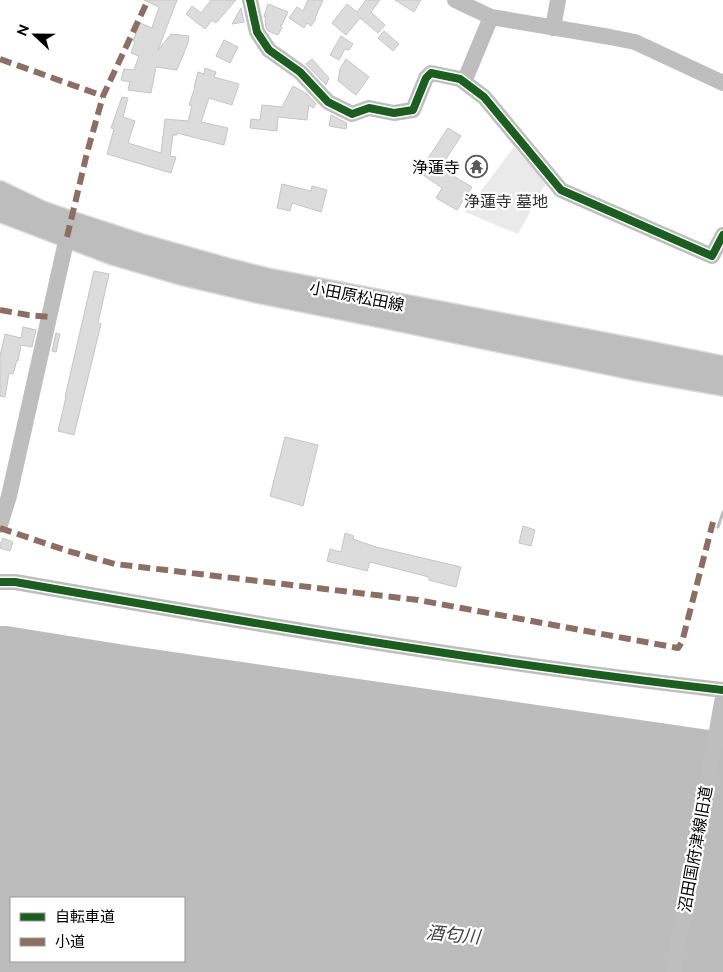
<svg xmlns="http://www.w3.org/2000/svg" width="723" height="972" font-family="Raleway,'Noto Sans JP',sans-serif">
<rect width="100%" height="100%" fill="#fff"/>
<path fill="#eaeaea" d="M514,147L546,183L518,234L465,212Z"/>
<path fill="#bcbcbc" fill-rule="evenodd" d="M0,626H7L125,645L723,732V972H0ZM11,898H184V961H11Z"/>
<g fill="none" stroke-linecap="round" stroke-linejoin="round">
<path stroke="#bcbcbc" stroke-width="3" d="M718,527L723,512"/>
</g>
<path fill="#dcdcdc" stroke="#c5c5c5" d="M144,0H177L158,50L171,34L189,36L188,43L177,70L156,67L151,93L128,90L130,82L121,80L124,69L134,70L139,56L131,53L135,42L133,41L140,23L152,28L159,7Z
M211,0H236L216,23L212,20L205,29L186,14L192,6L201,13Z
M308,0H323L315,18L316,19L311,26L307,23L304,28L289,18L297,7L303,11Z
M366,0H380L371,12L385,25L378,33L360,18L346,35L332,23L347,4L357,12Z
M395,0H421L414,12Z
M268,4L288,12L282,25H280L282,27L278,35L268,31L266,28L265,20L266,16L264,17V16Z
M241,8L244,22L232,24Z
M384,31L399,44L393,51L378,38Z
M341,36L353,44L349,50L345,49L339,60L330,55Z
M224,40L238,47L230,63L216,56Z
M312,59L329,78L326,85L306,64Z
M346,59L369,77L356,95L338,81L340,69Z
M205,68L216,72L214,77L239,84L232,105L209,98L201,122L228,128L224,145L177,133V135H173L170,156L176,157L171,173L107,154L114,129L111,128L122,97L128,98L123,117L135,121L128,143L161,153L165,119L188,121L192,106L189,105L195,87H194L198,72L204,74Z
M293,86L307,94L316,104L313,108L309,105L307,120L278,117L277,131L250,128L251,119L260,120L262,105L282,107Z
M331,115L347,123L346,129L329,126Z
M448,128L461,136L440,168L472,187L457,210L436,198L442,188L419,172Z
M282,184L311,191L312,186L327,190L321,212L292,203L290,211L277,208Z
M94,271L109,274L98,323L101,324L74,435L58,431L66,397H65Z
M23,327L36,330L32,347L21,345L18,361L17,360L13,374L9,373L5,397L0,396V356L5,334L21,338Z
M56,333L60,334L56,352L52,351Z
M285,437L318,445L303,506L270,496Z
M523,526L535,530L531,546L519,543Z
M345,533L354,536L353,539L376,547L461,567L456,587L429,580V577L370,562L367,571L327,561L330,549L341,552Z
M3,538L13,542L10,551L0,548V545Z"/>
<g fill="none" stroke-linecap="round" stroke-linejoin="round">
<defs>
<path id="major" d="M0,192L42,212L71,222L135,243L231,270L267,279L644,351L723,367
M0,211L113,254L181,274L262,293L392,319L638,370L723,385"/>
</defs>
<use href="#major" stroke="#dbdbdb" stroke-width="24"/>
<path stroke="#bebebe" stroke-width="16" d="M250,0L257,32L269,50L300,72L328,102L352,114L369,108L394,113L413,110L426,78L431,73L460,79L484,97L561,190L712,256L723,235
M455,0L491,17L610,37L635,42L723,83
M553,28L558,0
M464,82L491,17
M0,525L9,496L67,237
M0,582H15C250,623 486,663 723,690
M673,972L723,697"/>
<use href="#major" stroke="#bdbdbd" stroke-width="21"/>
<path stroke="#8d6e63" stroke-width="6" stroke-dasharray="12 6" stroke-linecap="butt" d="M0,59L103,96
M67,237L87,153L103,96L148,0
M0,310L28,315L49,317
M0,528L68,551L115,564L418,600L678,648L682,642L713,522"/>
<defs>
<path id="cycleway" d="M250,0L257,32L269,50L300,72L328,102L352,114L369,108L394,113L413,110L426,78L431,73L460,79L484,97L561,190L712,256L723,235
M0,582H15C250,623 486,663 723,690"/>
</defs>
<use href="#cycleway" stroke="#fff" stroke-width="11"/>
<use href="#cycleway" stroke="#1b5e20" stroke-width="8"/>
</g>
<defs>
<symbol id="temple-ring" viewBox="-11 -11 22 22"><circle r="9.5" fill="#fff" stroke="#595959" stroke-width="1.5"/><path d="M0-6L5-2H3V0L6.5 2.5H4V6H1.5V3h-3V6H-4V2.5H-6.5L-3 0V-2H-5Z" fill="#595959"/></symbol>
</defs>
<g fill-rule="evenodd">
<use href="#temple-ring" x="464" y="154" width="25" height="25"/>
</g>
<g text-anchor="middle" stroke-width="4.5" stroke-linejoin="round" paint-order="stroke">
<g font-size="16" fill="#000" stroke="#fff" text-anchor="end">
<text x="460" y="173">浄蓮寺</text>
</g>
<g font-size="16" fill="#2f2f2f" stroke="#fff">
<text x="506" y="207">浄蓮寺 墓地</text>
</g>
<g font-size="16" fill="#000" stroke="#fff">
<text transform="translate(357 296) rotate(11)" y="6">小田原松田線</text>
<text transform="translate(695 849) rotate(-80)" y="6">沼田国府津線旧道</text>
</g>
<g font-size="18" font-style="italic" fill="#404040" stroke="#fff">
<text transform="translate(453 935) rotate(5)" y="6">酒匂川</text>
</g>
</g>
<rect x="10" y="897" width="175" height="65" fill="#ffffff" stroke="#999999"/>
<rect x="20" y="913" width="25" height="8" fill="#1b5e20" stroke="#999999"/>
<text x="55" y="922" font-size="15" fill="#000000">自転車道</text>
<rect x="20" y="938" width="25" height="8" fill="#8d6e63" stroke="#999999"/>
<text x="55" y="947" font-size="15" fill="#000000">小道</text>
<g transform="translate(35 35) rotate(292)" stroke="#ffffff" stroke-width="4" paint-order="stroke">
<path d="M0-4L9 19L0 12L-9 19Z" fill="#000000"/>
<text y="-8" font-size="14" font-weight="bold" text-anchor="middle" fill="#000000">N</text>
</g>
</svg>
